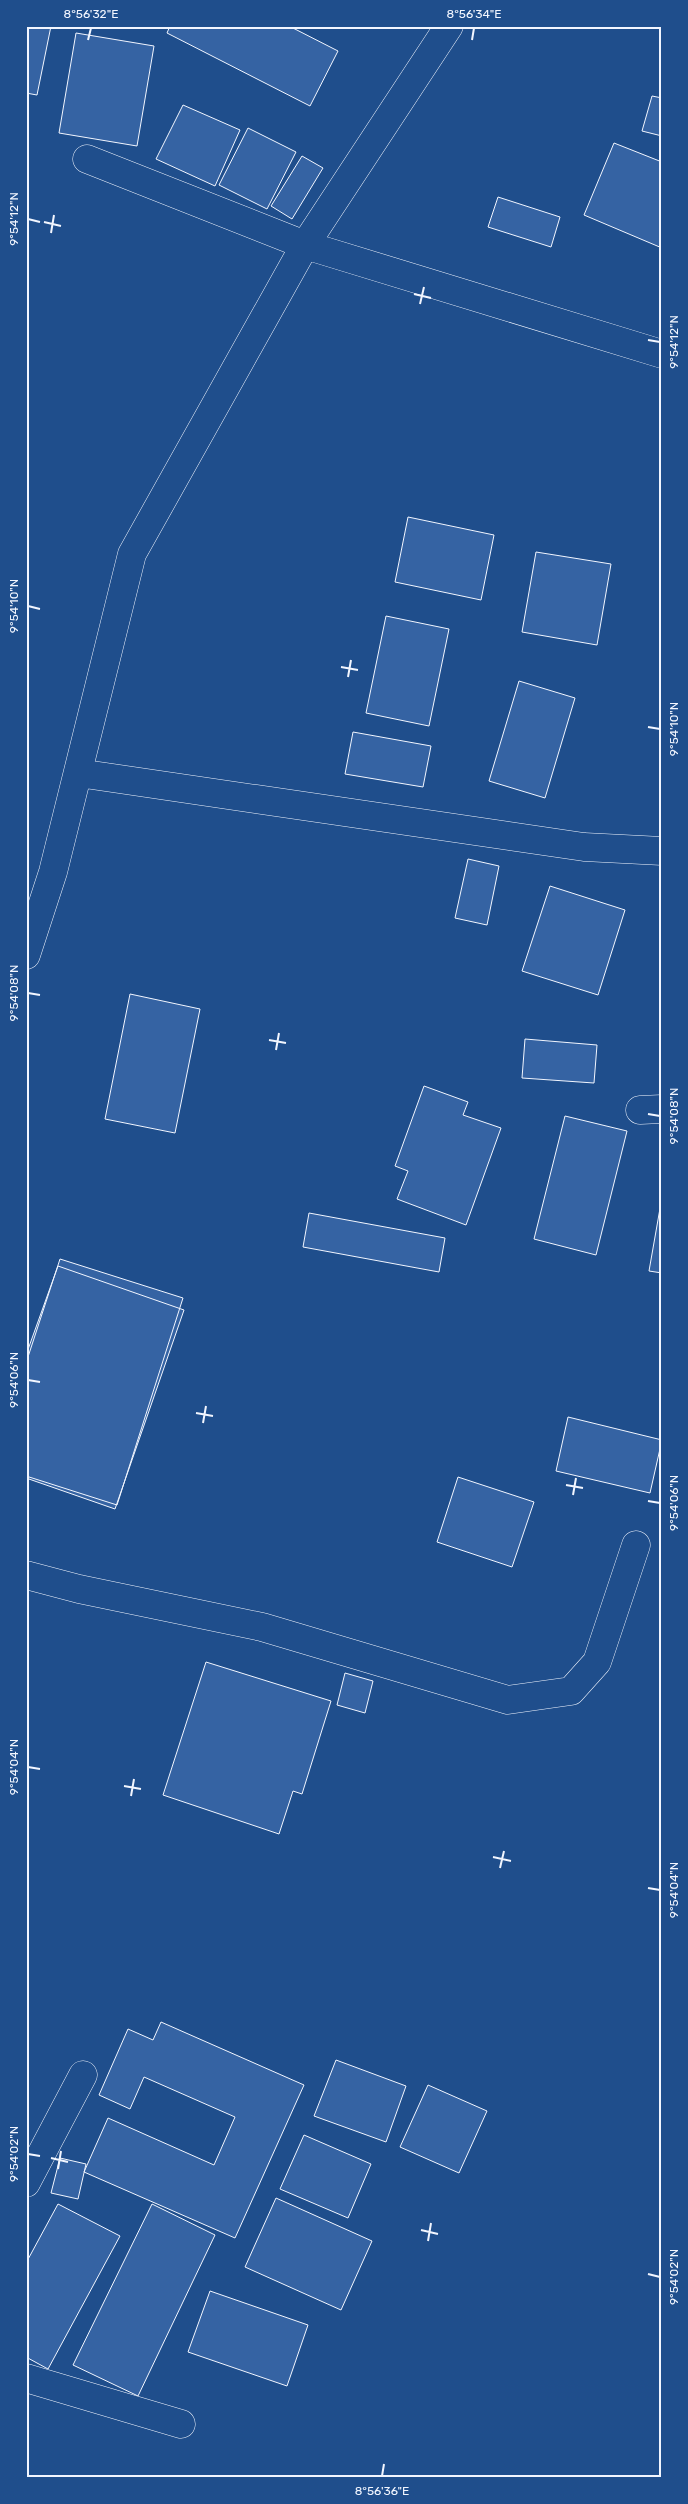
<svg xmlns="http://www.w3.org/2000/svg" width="688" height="2504" font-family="Rubik,sans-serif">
<rect width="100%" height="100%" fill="#1f4e8c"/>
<path fill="#3563a3" stroke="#f2f6ff" d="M26,26H51L37,95L26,93Z
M170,26H289L338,51L310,106L167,33Z
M76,33L154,46L137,146L59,133Z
M652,96L662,98V136L642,131Z
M183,105L240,130L215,186L156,159Z
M248,128L296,152L267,209L219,185Z
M614,143L662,162V248L584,215Z
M302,156L323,168L292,219L271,206Z
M498,197L560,217L551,247L488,227Z
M408,517L494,535L481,600L395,582Z
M536,552L611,564L597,645L522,632Z
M386,616L449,629L429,726L366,713Z
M519,681L575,698L545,798L489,781Z
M353,732L431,746L423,787L345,774Z
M468,859L499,866L487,925L455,918Z
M550,886L625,910L598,995L522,971Z
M130,994L200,1009L175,1133L105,1119Z
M525,1039L597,1045L594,1083L522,1078Z
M424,1086L468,1102L463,1115L501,1128L466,1225L397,1199L408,1171L395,1166Z
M565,1116L627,1131L596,1255L534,1239Z
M662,1197V1273L649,1271Z
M309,1213L445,1238L439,1272L303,1247Z
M60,1259L183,1298L117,1505L26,1476V1363Z
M58,1266L184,1310L115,1509L26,1478V1355Z
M568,1417L662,1440L650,1493L556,1471Z
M458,1477L534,1502L512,1567L437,1542Z
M206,1662L331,1701L302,1794L293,1791L279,1834L163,1795Z
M345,1673L373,1681L365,1713L337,1705Z
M161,2022L304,2085L235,2238L84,2172L108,2118L214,2165L235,2117L144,2077L130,2109L99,2095L128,2029L153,2040Z
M336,2060L406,2086L386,2142L314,2116Z
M428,2085L487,2111L459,2173L400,2147Z
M304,2135L371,2164L348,2218L280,2189Z
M60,2158L86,2164L78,2199L51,2193Z
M276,2198L372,2241L341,2310L245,2267Z
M58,2204L120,2236L48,2369L26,2357V2263Z
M152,2204L215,2235L138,2396L73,2365Z
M210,2291L308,2325L287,2386L188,2352Z"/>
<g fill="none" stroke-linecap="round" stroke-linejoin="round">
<defs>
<path id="minor" d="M87,159L305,245L662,354
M78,773L584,847L662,851
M26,955L53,872L132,554L305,245L449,26
M640,1110L662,1109
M26,1575L79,1589L262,1627L508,1700L571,1691L597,1662L636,1545
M26,2183L83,2075
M26,2378L181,2424"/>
</defs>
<use href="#minor" stroke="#f2f6ff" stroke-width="29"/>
<use href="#minor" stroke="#1f4e8c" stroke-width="28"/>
</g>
<path fill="none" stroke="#f2f6ff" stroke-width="2" d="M88,40L91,28M472,40L474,28M28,219L40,222M44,222L61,226M51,233L54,215M414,294L431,298M420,304L424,287M648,340L660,342M28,606L40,609M341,667L358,670M348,677L351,660M648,727L660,729M28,993L40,995M269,1040L286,1043M276,1050L279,1033M648,1114L660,1116M28,1380L40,1382M196,1413L213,1416M203,1423L206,1406M566,1485L583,1488M573,1495L576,1478M648,1501L660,1503M28,1767L40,1769M124,1786L141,1789M131,1796L134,1779M493,1857L511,1861M500,1868L504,1851M648,1888L660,1890M28,2154L40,2156M51,2158L68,2162M58,2169L61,2151M421,2230L438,2234M428,2241L431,2223M648,2274L660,2277M382,2476L384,2464"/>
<rect width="688" height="2504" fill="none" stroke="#1f4e8c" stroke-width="55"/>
<rect x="28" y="28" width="632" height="2448" fill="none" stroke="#f2f6ff" stroke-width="2"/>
<g font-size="12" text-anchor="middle" fill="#f2f6ff">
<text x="91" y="18">8°56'32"E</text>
<text x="474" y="18">8°56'34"E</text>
<text transform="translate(14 219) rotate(-90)" y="4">9°54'12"N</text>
<text transform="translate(674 342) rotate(-90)" y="4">9°54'12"N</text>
<text transform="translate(14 606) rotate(-90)" y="4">9°54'10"N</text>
<text transform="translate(674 729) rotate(-90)" y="4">9°54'10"N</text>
<text transform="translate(14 993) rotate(-90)" y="4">9°54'08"N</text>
<text transform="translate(674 1116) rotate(-90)" y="4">9°54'08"N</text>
<text transform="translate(14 1380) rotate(-90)" y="4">9°54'06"N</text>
<text transform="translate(674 1503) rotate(-90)" y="4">9°54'06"N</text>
<text transform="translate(14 1767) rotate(-90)" y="4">9°54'04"N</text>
<text transform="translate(674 1890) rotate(-90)" y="4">9°54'04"N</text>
<text transform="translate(14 2154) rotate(-90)" y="4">9°54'02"N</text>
<text transform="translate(674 2277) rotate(-90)" y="4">9°54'02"N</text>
<text x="382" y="2495">8°56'36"E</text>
</g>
</svg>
